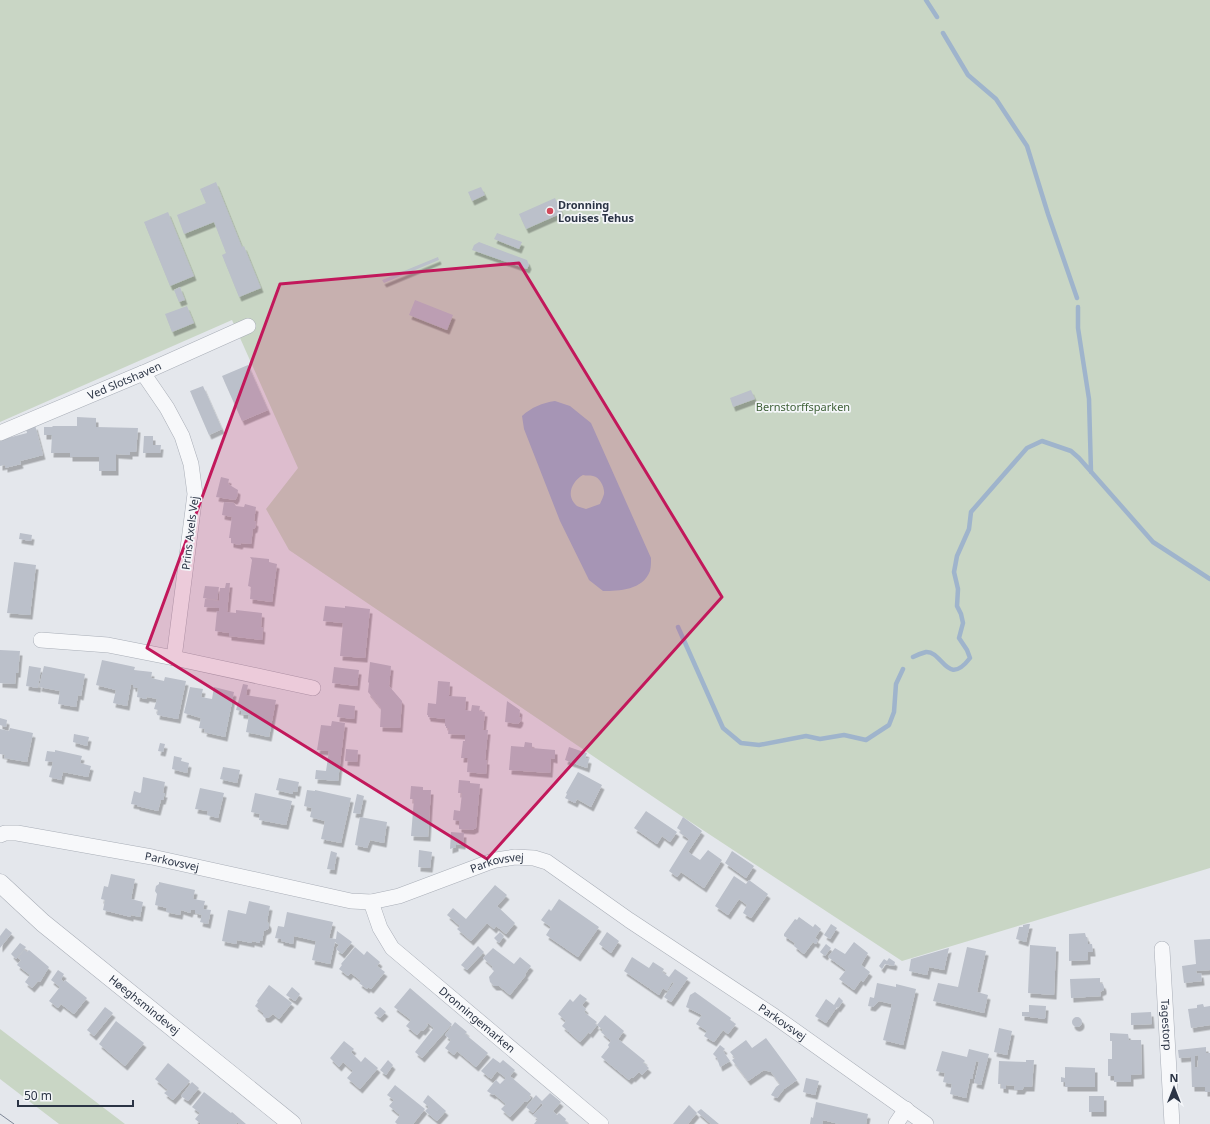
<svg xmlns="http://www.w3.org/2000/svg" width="1210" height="1124" font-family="'Noto Sans',sans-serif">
<defs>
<filter id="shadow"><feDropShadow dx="2.5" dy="4.5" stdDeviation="0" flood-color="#0004"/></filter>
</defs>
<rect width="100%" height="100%" fill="#e4e7ec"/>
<path fill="#c9d6c5" d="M0,0H1210V868L902,961L680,815L289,550L266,509L298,468L232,320L0,422Z
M0,1029L125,1124H59L0,1079Z"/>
<path fill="#9fb4cc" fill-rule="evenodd" d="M555,401L570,406L591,423L651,558C651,562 651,567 650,571C643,590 619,591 603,591L589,580L560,521L524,429L522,416C532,407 542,403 555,401ZM583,475C586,476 590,475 593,476C600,477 605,488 604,494C603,498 601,501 600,504L586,509C583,508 579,507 577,506C565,496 572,481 583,475Z"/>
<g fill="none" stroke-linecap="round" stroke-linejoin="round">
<path stroke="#9fb4cc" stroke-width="4.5" d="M926,0L937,17
M943,33L968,75L996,99L1027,146L1048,214L1077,298
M1078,307V328L1089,399L1091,472
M678,627L723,728L741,743L759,745L806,736L820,739L844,735L866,740L889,725L894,712L896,684L903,669
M913,657C917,655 922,653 926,652C943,651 947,688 970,658L967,650L959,638L963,623L961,614L957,606L958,589L954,572L957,556L969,529L971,512L1027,448L1042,441L1071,451L1079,458L1153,542L1210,579"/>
</g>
<path fill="#bbc0ca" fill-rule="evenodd" filter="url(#shadow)" d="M216,182L242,247L244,246L261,288L239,297L222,255L226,253L214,222L184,234L177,215L206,203L200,189Z
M481,187L485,195L472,201L468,192Z
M555,198L562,213L526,229L519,214Z
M168,212L194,276L170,286L144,222Z
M497,233L522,242L519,249L494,239Z
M479,242L527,260L529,265L527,269L472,250L474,245Z
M438,257L439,260L384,283L382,280Z
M180,287L185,300L179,302L174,290Z
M415,300L453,315L447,330L409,315Z
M187,306L194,323L172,332L165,314Z
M248,365L268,410L242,421L222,376Z
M203,386L222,429L209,435L190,391Z
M751,390L755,399L733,407L730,398Z
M77,417L96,418V427L138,428L136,452H130V455L116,454V471H99V457H70V453H51L52,435H44V427H52L53,426H77Z
M35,425L43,455L20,461L21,464L5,468V465L0,466V440L27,433L26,428Z
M144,436H153V445H161L160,453H143Z
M221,477L229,479L228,484L238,490L237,497L235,500L216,497Z
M224,502L234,503L236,506L244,507L245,504L256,507L254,521L256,522L255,528L253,529L251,544L241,543L240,545L231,543V538H229L232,517L222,515Z
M20,533L32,535L31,541L19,539Z
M250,557L269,559V562L277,564L272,602L250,599L251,587L248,586L252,560Z
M14,562L36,565L30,615L7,613Z
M226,583H230L227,612L236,613V610L262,613L261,627L263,628L262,640L229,636V633L215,631L217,611H219V608L204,607L205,599L219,601L220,588H225Z
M205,586L219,587L217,600L203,598Z
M325,606L345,608V606L370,609L365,658L340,656L343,623L323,621Z
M0,650L20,651L18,673H16L15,684L0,683Z
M102,660L135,667L134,670L152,672L151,678L164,681L165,677L186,681L178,719L157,715L158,710L154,709L157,699L147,697L146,699L137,697L138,688L133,687V685L131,684L127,706L113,703L116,690L96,685Z
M370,662L391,666L389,686L402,701L400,728L380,727L381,708L368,692L369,683L368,682Z
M29,666L41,668L38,688L26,686Z
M44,666L85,674L81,696L78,695L76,707L58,704L60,691L39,687Z
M334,667L359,670L357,686L332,683Z
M438,681L450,682L449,696L466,697L465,710L471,711L472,705L480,706L479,711L485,712L483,730H488L485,760H487L486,774L467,772L468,758H461L463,741H465V735L448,734L449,728H446V726H445V719L428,717V715H427L428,703L436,704Z
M243,684L248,685L246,695L276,700L269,737L246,732L249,715L241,714V711L236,710Z
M190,687L203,689L201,697L212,699L214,687L234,692L225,737L204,732L205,729L199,728L201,718L184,713Z
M507,701L520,710L519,717L521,718L520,722L518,724L505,722Z
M339,704L355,706L354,719L337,717Z
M0,718L7,720L6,727L0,725Z
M332,721L345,723L338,781L315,779L316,770L326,771L329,751L317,750L321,725L331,726Z
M10,728L33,733L27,762L4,758L5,755L0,754V729L9,731Z
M74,734L89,737L87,746L73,742Z
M525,742L532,743V748L555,750V759L551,758L550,773L509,770L511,746L524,747Z
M160,743L165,744L163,752L158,751Z
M569,747L587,753L585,758L589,759L587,768L565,760Z
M346,749L358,750L357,762L345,761Z
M55,750L82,756L80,763L91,766L88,777L63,772L61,780L49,777L53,762L45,761L47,751L55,752Z
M174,756L182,758L181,761L189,763L187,773L172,769Z
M223,767L240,770L237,783L220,779Z
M578,772L602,785L591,807L577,799L575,803L565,798L567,794L566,793Z
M143,777L165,782L163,793H165L163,800H161L158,811L137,806V805L131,804L134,791L140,793L141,792Z
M279,778L299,782L297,792L293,791V794L276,790Z
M459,780L470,781V783L480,784L476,828L472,830L459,829V821L453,820L454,810L460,811L462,793H458Z
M411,786L423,787V790H431L428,837L411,836L414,799H410Z
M200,788L224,793L218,818L207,815L208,811L195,809Z
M307,790L315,791V790L351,798L341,843L321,839L325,821L310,817L312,808L304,806Z
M255,793L292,801L286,825L259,820L260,814L251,812Z
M357,794L364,796L360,814L353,813Z
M646,811L677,832L670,842L662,836L657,844L634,828Z
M360,817L387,822L384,843L370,840L367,848L355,845Z
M683,817L702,831L688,852L700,860L708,850L722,860L704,888L681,872L677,877L669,871L689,839L680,833L681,831L677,828Z
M451,832L464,833L463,845L456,844V847L450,849Z
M419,850L432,852L430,868L418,867Z
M331,851L337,853L334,870L327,869Z
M732,851L754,866L746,878L725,863Z
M111,874L135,879L131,899L143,902L140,917L131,915V917L103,910L105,900L101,899L104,886L108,887Z
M734,876L746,884L749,880L768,894L751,918L743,913L747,905L739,899L728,915L715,906Z
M159,882L195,890L193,899L205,901L203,909L211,910L208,924L200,922L202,915L195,913V910H191L190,913L181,910L180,915L166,912L167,908L155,905L157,894L155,891L156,886L159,884Z
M495,885L507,895L497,906L515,923L506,934L496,926L494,929L487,923L471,941L457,929L460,926L447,915L453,908L466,919Z
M559,899L599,927L578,957L546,935L551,927L541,920L549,909L551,911Z
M249,901L270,906L267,921L269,924V927L268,929L264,931L262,941L260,940V943L252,941V943L237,940L236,944L222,941L228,910L246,914Z
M287,912L333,922L329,938L336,939L337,931L352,942L342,954L336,949L339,945L335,942L330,964L312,960L316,941L294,936L293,944L281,941V939L275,938L278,926L284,927Z
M799,917L813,927L815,924L821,929L815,938L818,940L816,944L813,942L804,954L794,946L795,943L784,936V934L795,919L797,920Z
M831,924L837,928L830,939L824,935Z
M1028,924H1030L1026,942L1016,939L1019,927H1023V925Z
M6,928L12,933L0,948V936Z
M500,932L504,936L499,943L494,938Z
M607,932L619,941L611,953L599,944Z
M1085,933L1086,937H1087L1088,944H1092L1093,952H1088V960L1069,961V934Z
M1210,939V970L1196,971L1197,974L1201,973L1202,981L1184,983L1182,966L1196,964L1194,940Z
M854,942L868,953L861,965L870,972L863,982L861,980L854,990L839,979L846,970L828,957L835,948L845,954Z
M20,943L26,947L16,959L11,954Z
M826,944L831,948L825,956L820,952Z
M1030,945L1056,947L1054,995L1028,993Z
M478,946L484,952L467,970L461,965Z
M355,947L364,955L367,951L380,962L377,966L385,972L371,989L368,987L367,989L359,983L361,981L351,973L348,976L339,969L342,965L341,964Z
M967,947L986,951L977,992L988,995L984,1013L933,1001L938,983L958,987Z
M493,948L514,964L520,957L531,966L525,974L526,975L510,995L499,986H494L490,982L489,977L494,971L492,969L493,967L483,958Z
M949,948L944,970L929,967L927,975L909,971L911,959Z
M24,950L27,952L29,950L49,967L40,982L38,981L32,988L25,982L30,975L17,965L21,960L18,958Z
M632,957L649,968L653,962L664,969L662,972L669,977L675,969L688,978L671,1002L664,997L674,983L672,982L667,991L663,988L659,995L624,971Z
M889,958L895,962L894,966L885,964L882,969L879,966L884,959L887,961Z
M58,970L64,974L61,979L64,982L65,980L87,998L74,1014L61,1004L58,1008L49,1001L60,987L51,980Z
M1100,978V983L1103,984L1104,987V990L1100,992L1101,996L1071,998L1070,979Z
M877,983L896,987V984L916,989L903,1045L883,1040L892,1004L879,1001L873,1007L868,1006L870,997L874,998Z
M269,985L292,1003L279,1019L273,1014L268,1018H265L263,1016V1013L255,1006L258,1002L257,1001Z
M292,987L300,994L295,1001L286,995Z
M410,988L452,1024L422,1058L415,1052L434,1028L428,1023L426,1024L428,1025L423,1031L421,1030L417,1035L406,1026L411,1020L394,1007Z
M695,992L731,1018L730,1020L736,1024L728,1034L723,1030L714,1042L704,1036L707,1031L696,1024L702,1015L686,1007L690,995Z
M580,994L587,999L582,1005L586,1009L584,1012L597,1022L595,1024L597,1025L605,1015L624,1031L618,1039L645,1061L643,1063L649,1068L642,1075L639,1072L633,1078L632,1077L629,1080L601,1057L609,1047L608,1045L611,1041L601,1032L603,1030L597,1025L590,1034L589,1032L580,1042L562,1026L566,1021L558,1014L570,999L573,1002Z
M839,997L843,1001L838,1008L837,1007L826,1023L815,1016L826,999L834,1005Z
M1203,1004L1204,1007L1210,1006V1025L1191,1028L1188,1009L1197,1008V1005Z
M1029,1005L1046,1006L1045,1019L1022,1016V1012H1029Z
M105,1007L113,1013L94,1036L87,1030Z
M380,1007L386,1012L380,1018L374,1013Z
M1151,1012L1152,1024L1131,1025V1013Z
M1072 1022a5 5 0 1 1 10 0a5 5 0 1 1-10 0Z
M116,1021L144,1043L125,1066L99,1044Z
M455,1022L467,1032L465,1034L488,1053L476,1067L457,1051L454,1055L445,1048L451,1040L445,1035Z
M999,1028L1012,1031L1007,1055L994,1052Z
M1110,1033L1128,1034L1129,1040H1141L1142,1074L1131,1075V1082H1114V1076H1108V1059H1112V1041H1110Z
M766,1038L797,1080L784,1089L777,1098L771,1095L776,1087L780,1084L771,1072L764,1070L748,1081L732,1060L735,1058L730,1052L746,1040L752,1048Z
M344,1041L354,1049L351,1052L361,1062L365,1057L378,1068L360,1089L347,1078L353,1071L343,1062L339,1067L330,1058Z
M720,1045L725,1049L723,1051L730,1061L720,1067L717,1058L713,1054Z
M1206,1047V1053H1210V1092H1205V1087H1192L1191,1057L1179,1058L1178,1050ZM1198,1055V1067H1195V1056Z
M969,1049L989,1054L981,1085L974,1083L979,1062L976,1061L972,1079H970L966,1098L950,1094L952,1084L943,1082L945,1073L936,1071L942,1051L967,1057Z
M493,1058L500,1063L503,1060L515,1070L510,1076L531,1094L529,1097L531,1098L527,1102L525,1101L510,1117L501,1109L506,1104L494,1094L493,1095L487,1091L496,1080L500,1084L506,1078L497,1071L491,1079L481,1071Z
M388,1060L393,1065L386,1075L380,1070Z
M1026,1060H1034L1032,1087H1024L1022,1090H1014L1015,1086L1006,1085V1089L1001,1088V1084H998L999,1061L1026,1062Z
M168,1063L190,1081L173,1100L164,1093L168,1090L155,1079Z
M1065,1067L1095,1068V1087H1065V1082H1061V1077L1065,1078Z
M806,1078L819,1081L815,1095L803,1092Z
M192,1082L199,1088L188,1101L181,1096Z
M395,1085L425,1109L413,1124H397L395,1122L400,1115L389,1106L394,1100L387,1095Z
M204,1092L231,1113L232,1112L246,1124H239L237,1122L236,1124H201L195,1119L200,1113L192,1107Z
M550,1093L561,1102L553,1111L557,1115L559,1113L566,1119L565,1121L568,1124H534L538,1119L533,1115L543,1105L541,1103L533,1113L526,1107L536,1095L542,1101Z
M428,1095L446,1111L437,1121L425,1111L429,1107L423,1102Z
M1089,1096H1104V1112H1089Z
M816,1102L868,1114L866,1124H839L823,1120L822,1124H810L811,1117L813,1118Z
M689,1105L697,1113L688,1124H673Z
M701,1109L719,1124H711L697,1112Z"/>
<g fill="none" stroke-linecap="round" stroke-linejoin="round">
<defs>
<g id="minor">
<path d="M143,373L167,408L182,436L191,464L195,494L174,658"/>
<path id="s1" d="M0,433L143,373L248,326"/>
<path d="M41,640L108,645L174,658L313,688"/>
<path id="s2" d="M0,835L5,833H17L152,857L351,901L371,902L399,896L487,863L496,860L515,857L534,858L547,862L629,920L774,1016L926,1124"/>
<path id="s3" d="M371,902L380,928L392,948L601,1124"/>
<path id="s4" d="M1162,949L1172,1124"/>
<path d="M896,1124L906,1109"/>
</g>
<g id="tertiary">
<path id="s5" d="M0,883L43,923L292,1124"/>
</g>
</defs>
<use href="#minor" stroke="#a9aeb7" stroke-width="16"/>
<use href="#tertiary" stroke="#a9aeb7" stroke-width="19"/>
<use href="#minor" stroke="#f7f8fa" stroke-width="15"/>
<use href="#tertiary" stroke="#f7f8fa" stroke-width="18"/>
<path stroke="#7d8696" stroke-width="1" d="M0,1114L14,1124"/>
</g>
<path fill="#c2185b" fill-opacity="0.2" stroke="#c2185b" stroke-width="3" stroke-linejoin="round" d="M519,263L722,597L487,859L147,648L280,284Z"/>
<circle fill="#d1495b" stroke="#f4f6f9" stroke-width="1.5" cx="550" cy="211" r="4"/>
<g text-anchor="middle" stroke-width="3.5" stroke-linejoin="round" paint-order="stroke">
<g font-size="11" font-weight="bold" fill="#2b3445" stroke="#f4f6f9" text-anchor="start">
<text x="558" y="209">Dronning<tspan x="558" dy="13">Louises Tehus</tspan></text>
</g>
<g font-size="11" fill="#2b3445" stroke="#f4f6f9">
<text dy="4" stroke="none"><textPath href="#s1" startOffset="135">Ved Slotshaven</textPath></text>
<text transform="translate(190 533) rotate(-83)" y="4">Prins Axels Vej</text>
<text dy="4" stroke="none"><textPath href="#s2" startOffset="175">Parkovsvej</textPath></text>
<text dy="4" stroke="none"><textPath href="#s2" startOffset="511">Parkovsvej</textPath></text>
<text dy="4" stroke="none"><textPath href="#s5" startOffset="189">Høeghsmindevej</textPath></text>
<text dy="4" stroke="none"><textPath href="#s3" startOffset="162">Dronningemarken</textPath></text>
<text dy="4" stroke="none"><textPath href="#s2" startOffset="847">Parkovsvej</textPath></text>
<text dy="4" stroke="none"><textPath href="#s4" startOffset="76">Tagestorp</textPath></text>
</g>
<g font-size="11" fill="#3f6138" stroke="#f4f6f9">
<text x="803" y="411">Bernstorffsparken</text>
</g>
</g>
<g transform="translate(1174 1088)" stroke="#f4f6f9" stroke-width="3" paint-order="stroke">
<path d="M0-3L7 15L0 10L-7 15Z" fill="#2b3445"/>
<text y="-6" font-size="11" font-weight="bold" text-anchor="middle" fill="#2b3445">N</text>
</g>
<path d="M18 1100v6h115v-6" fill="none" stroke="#2b3445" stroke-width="2"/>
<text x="24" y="1100" font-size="12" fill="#2b3445" stroke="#f4f6f9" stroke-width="3" paint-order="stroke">50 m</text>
</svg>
